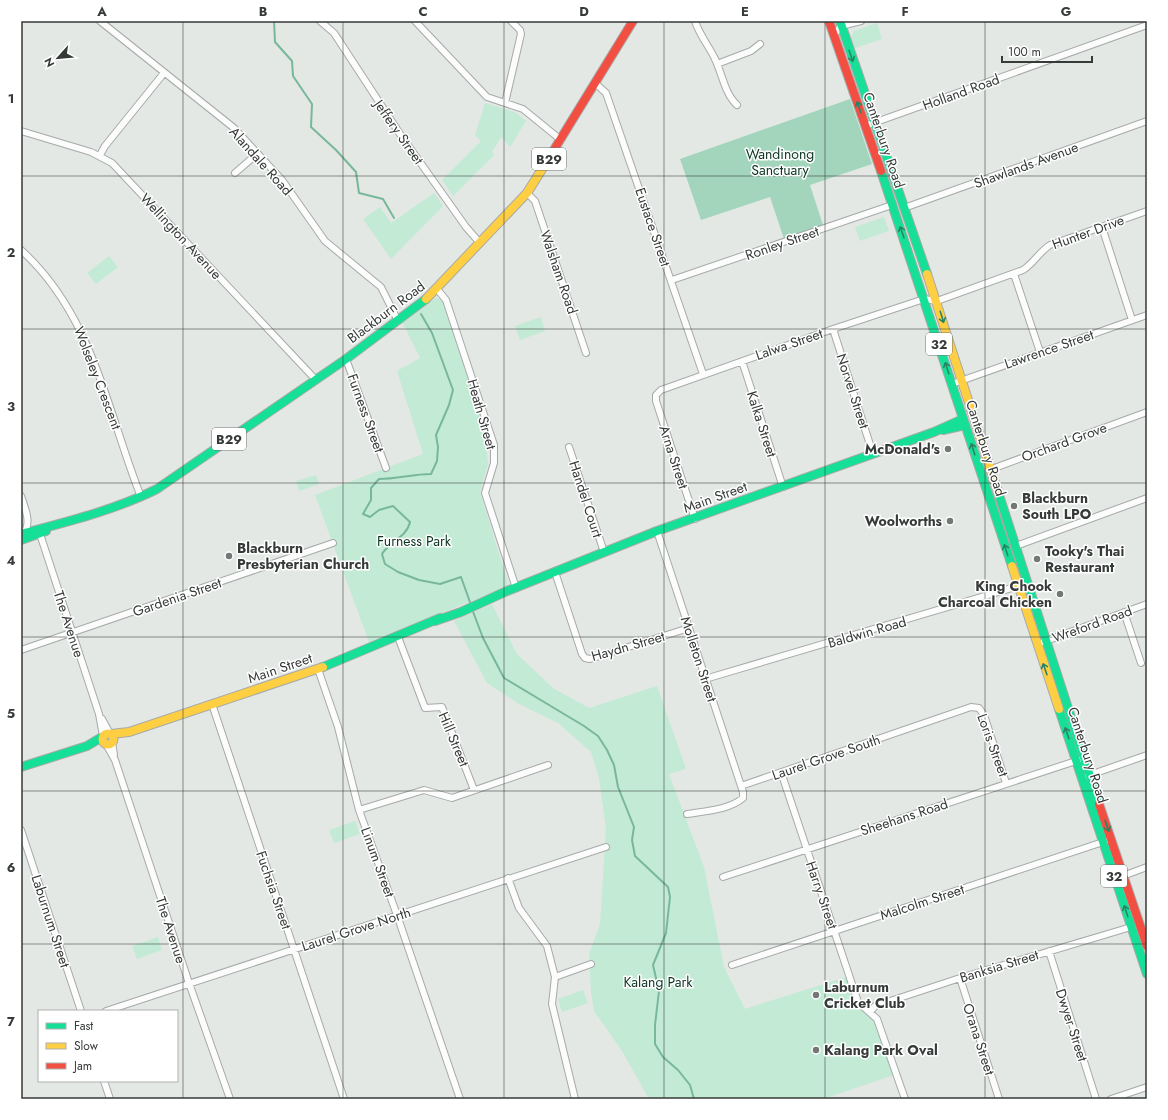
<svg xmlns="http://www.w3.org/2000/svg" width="1168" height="1120" font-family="Jost,sans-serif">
<rect width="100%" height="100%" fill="#e3e8e5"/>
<path fill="#c3ead5" d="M877,23L882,39L855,48L851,37L854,31Z
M485,103L515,112L526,121L510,147L501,137L492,152L494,155L453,196L442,180L481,141L475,135Z
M434,193L443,206L391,259L363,219L380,207L391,223Z
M884,217L889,231L860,241L855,227Z
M109,256L118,267L96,284L87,273Z
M436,298L442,300L484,426L488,464L480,492L509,586L369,642L315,495L423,454L397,371L420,358L402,322Z
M541,317L545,331L520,340L515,326Z
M316,475L319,484L299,491L296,481Z
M492,604L517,654L553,688L589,708L657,686L686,769L669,774L704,867L724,967L745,1009L846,977L855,1008L874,1014L894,1075L823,1099H649L622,1051L594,1011L591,992L589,954L600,924L606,829L599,778L591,752L558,723L519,704L487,683L454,621Z
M355,821L360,834L334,843L329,830Z
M158,937L162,950L137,959L132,946Z
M583,990L588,1003L562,1012L558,999Z"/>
<path fill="#a2d5bc" d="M850,99L872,164L810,185L823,225L784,239L770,197L701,220L680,159Z"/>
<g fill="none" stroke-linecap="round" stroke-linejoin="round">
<path stroke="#78b89a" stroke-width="2" d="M274,21L275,42L292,61L293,76L312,104L311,127L336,150L356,172L359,193L383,199L394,218
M421,314L432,333L453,390L449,405L436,435L438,447L437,461L431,474C413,474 397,479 379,479L371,488V500L363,514L370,517L379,510L393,506L410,522C407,537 389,542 382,554L385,564L398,572L419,580L440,584L461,577L471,605
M472,609L483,638L504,678L584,726L598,736L607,750L614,765L618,787L634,827L632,840L635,856L668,887L670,897L666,933L653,965L659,991L655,1025V1044L663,1057L678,1070L690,1085L694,1099"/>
<defs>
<path id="street" d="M100,21L234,128L282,180L325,241L381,287L398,321
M320,21L334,33L400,134L466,227L480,243
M415,21L487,97L523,109L561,140
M695,21C699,34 708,45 714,57C722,72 724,93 737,105
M834,35L841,26L861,21
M717,64L751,51L760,44
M595,83L606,93L703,374
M505,103L521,34L520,30L511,21
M865,126L1147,25
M21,131L91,152L112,163L315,379
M100,155L105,146L164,73
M235,173L257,154
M527,193L535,201L586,353
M904,208L1147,121
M1102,227L1132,320
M21,250C93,315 107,411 141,497
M1014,274L1040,352
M672,280L892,205
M437,289L446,300L494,445V463L485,493L516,588
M833,329L873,454
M346,359L386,468
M742,361L783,487
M952,384L1147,315
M569,447L604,552
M989,470L1147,412
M21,496C25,508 31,521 25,532
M695,519L656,401V395L661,390L833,329L924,299L937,301L1023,270C1034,263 1039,252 1050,245L1147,211
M657,531L743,792V798C729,810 705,811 687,814
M40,534L99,714L103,736
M1016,546L1147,498
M555,572L582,654L585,658L590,659L689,628
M1124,612L1141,663
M398,637L425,708L442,707L474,790
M1043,642L1147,604
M21,650L333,543
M318,669L338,727L359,810L397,915L460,1099
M705,679L1022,585
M212,704L344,1099
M102,719L110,734
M112,742L114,755
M106,744L115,760L189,983L230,1099
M781,772L858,1002L877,1019L905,1099
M1087,776L1147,755
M741,786L971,707L979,708L984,715L1006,783
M359,810L424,790L452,798L548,765
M21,830L81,1011
M723,877L1079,760
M1120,877L1147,867
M508,878L519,908L547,946L555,977L552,1004L575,1099
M1049,951L1096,1099
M732,965L1106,841
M555,977L591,964
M960,978L999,1099
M106,1011L606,847
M870,1012L875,1006L960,978L1131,927
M104,1081L110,1099
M1111,1099L1147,1087"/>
<path id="fast" d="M840,21L927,274
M881,171L1012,566
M943,430L965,425
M998,492L1099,804
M21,534C66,522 115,510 157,489L346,359L426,299
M21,540L46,531
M435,621L461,612L507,591L657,531L934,432L963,419
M323,667L440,618
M1059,709L1147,974
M21,767L87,746L102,737"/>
<path id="slow" d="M927,274L998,492
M426,299L527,193L544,166
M1012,566L1059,709
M102.5 739a5.5 5.5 0 1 1 11 0a5.5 5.5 0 1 1-11 0Z
M111,734L129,732L323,667"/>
<path id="jam" d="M829,21L881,171
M544,166L633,21
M1099,804L1147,946"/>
</defs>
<use href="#street" stroke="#a6aaa8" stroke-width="8"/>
<use href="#fast" stroke="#a6aaa8" stroke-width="10"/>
<use href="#slow" stroke="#a6aaa8" stroke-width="10"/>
<use href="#jam" stroke="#a6aaa8" stroke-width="10"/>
<use href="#street" stroke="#fbfcfb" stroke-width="6"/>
<use href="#fast" stroke="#16e098" stroke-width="8"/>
<use href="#slow" stroke="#ffcf43" stroke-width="8"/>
<use href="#jam" stroke="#f24e42" stroke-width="8"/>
</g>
<defs><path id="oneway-shaft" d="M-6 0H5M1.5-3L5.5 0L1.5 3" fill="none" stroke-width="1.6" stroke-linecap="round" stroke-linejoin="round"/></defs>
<g stroke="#288563">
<use href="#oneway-shaft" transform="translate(851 56) rotate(71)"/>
<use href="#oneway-shaft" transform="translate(859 107) rotate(-109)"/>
<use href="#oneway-shaft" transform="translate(902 232) rotate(-109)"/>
<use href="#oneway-shaft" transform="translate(942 317) rotate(73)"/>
<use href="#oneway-shaft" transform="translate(947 368) rotate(-108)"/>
<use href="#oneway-shaft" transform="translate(973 449) rotate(-108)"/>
<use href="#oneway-shaft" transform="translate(1006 550) rotate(-108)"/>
<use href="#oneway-shaft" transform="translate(1045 669) rotate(-109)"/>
<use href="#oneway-shaft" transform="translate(1067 733) rotate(-109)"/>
<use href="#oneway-shaft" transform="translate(1107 826) rotate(71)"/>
<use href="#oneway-shaft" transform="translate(1126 911) rotate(-108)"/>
</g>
<path fill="none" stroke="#363a38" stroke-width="1" stroke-opacity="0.55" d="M183,21V1099M343,21V1099M504,21V1099M664,21V1099M825,21V1099M985,21V1099M21,176H1147M21,329H1147M21,483H1147M21,637H1147M21,791H1147M21,944H1147"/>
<g fill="#737775" stroke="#fff" stroke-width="1.5">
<circle cx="948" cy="449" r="4"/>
<circle cx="1014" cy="506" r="4"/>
<circle cx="950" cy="521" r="4"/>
<circle cx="229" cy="556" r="4"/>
<circle cx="1037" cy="559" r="4"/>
<circle cx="1060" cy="594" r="4"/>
<circle cx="816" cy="995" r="4"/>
<circle cx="816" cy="1050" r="4"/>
</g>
<g text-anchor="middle" stroke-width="3" stroke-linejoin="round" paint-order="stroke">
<g fill="#fff" stroke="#727574" stroke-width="1">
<rect x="532" y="148" width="34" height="22" rx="3"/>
<rect x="926" y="333" width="26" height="22" rx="3"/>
<rect x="212" y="428" width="34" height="22" rx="3"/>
<rect x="1101" y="865" width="26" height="22" rx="3"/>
</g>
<g font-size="13" font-weight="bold" fill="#363a38">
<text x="549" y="164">B29</text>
<text x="939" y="349">32</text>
<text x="229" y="444">B29</text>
<text x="1114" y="881">32</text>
</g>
<g font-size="14" fill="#363a38" stroke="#fff">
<text transform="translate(961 92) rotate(-20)" y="5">Holland Road</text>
<text transform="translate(399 132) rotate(55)" y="5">Jeffery Street</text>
<text transform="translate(884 140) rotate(71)" y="5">Canterbury Road</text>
<text transform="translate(261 161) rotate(48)" y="5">Alandale Road</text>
<text transform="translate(1026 165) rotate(-20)" y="5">Shawlands Avenue</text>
<text transform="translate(653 227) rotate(71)" y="5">Eustace Street</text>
<text transform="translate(1088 232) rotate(-20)" y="5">Hunter Drive</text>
<text transform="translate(181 236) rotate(47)" y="5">Wellington Avenue</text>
<text transform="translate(782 243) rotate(-19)" y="5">Ronley Street</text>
<text transform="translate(559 272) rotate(71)" y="5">Walsham Road</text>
<text transform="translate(386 312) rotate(-37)" y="5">Blackburn Road</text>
<text transform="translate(789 344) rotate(-19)" y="5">Lalwa Street</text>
<text transform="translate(1049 349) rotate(-19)" y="5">Lawrence Street</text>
<text transform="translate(98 378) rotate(69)" y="5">Wolseley Crescent</text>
<text transform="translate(853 391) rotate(72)" y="5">Norvel Street</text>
<text transform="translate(366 413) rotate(70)" y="5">Furness Street</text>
<text transform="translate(482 414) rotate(74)" y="5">Heath Street</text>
<text transform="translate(762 424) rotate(72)" y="5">Kalka Street</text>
<text transform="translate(1064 442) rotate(-20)" y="5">Orchard Grove</text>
<text transform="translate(986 448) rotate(72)" y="5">Canterbury Road</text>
<text transform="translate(674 457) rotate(72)" y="5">Arna Street</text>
<text transform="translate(715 497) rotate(-20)" y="5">Main Street</text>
<text transform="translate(586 499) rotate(72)" y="5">Handel Court</text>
<text transform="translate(177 597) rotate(-19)" y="5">Gardenia Street</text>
<text transform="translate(69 624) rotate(72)" y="5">The Avenue</text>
<text transform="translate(1092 624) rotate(-20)" y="5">Wreford Road</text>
<text transform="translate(867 632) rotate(-16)" y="5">Baldwin Road</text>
<text transform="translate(628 646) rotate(-16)" y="5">Haydn Street</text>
<text transform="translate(699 659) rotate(72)" y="5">Molleton Street</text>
<text transform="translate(280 668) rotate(-19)" y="5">Main Street</text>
<text transform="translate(454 739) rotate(67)" y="5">Hill Street</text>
<text transform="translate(993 745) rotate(70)" y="5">Loris Street</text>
<text transform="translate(1088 755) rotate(72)" y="5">Canterbury Road</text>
<text transform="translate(826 757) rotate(-19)" y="5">Laurel Grove South</text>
<text transform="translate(904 817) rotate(-18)" y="5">Sheehans Road</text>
<text transform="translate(378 862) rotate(70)" y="5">Linum Street</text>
<text transform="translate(274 890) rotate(71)" y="5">Fuchsia Street</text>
<text transform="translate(822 895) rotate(71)" y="5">Harry Street</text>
<text transform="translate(922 902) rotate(-18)" y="5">Malcolm Street</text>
<text transform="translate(51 921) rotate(72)" y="5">Laburnum Street</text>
<text transform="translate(356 929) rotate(-18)" y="5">Laurel Grove North</text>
<text transform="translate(171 930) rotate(72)" y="5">The Avenue</text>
<text transform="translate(999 966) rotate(-17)" y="5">Banksia Street</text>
<text transform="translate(1072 1025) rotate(72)" y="5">Dwyer Street</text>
<text transform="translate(979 1039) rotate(72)" y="5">Orana Street</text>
</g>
<g font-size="14" fill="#0c3423" stroke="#fff">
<text x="780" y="159">Wandinong<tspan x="780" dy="16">Sanctuary</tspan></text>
<text x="414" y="546">Furness Park</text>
<text x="658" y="987">Kalang Park</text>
</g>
<g font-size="14" font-weight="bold" fill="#363a38" stroke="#fff" text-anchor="start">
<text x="940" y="454" text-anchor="end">McDonald's</text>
<text x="1022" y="503">Blackburn<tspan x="1022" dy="16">South LPO</tspan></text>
<text x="942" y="526" text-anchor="end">Woolworths</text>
<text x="237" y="553">Blackburn<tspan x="237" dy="16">Presbyterian Church</tspan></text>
<text x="1045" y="556">Tooky's Thai<tspan x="1045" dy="16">Restaurant</tspan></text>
<text x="1052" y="591" text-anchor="end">King Chook<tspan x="1052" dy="16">Charcoal Chicken</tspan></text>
<text x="824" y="992">Laburnum<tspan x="824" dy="16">Cricket Club</tspan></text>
<text x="824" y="1055">Kalang Park Oval</text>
</g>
</g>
<rect width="1168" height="1120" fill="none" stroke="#ffffff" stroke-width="44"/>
<rect x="38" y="1010" width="140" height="72" fill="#ffffff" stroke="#afb0af"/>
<rect x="46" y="1023" width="20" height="6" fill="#16e098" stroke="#afb0af"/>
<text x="74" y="1030" font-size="12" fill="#363a38">Fast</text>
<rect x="46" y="1043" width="20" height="6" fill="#ffcf43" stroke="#afb0af"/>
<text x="74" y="1050" font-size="12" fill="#363a38">Slow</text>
<rect x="46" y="1063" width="20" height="6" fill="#f24e42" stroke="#afb0af"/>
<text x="74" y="1070" font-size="12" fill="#363a38">Jam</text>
<g transform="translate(58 58) rotate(243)" stroke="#ffffff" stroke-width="3" paint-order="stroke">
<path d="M0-3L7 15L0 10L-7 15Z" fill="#363a38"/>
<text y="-6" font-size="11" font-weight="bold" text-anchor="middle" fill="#363a38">N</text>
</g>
<path d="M1002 56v6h90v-6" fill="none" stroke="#363a38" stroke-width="2"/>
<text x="1008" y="56" font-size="12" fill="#363a38" stroke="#ffffff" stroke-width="3" paint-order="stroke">100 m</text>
<rect x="22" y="22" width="1124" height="1076" fill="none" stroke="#363a38" stroke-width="1.5"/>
<g font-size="13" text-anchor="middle" font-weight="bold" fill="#363a38">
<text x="102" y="16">A</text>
<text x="263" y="16">B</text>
<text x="423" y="16">C</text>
<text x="584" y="16">D</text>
<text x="745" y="16">E</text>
<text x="905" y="16">F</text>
<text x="1066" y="16">G</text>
<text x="11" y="103">1</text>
<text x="11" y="257">2</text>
<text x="11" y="411">3</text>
<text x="11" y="565">4</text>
<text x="11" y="718">5</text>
<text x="11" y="872">6</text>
<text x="11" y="1026">7</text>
</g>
</svg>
